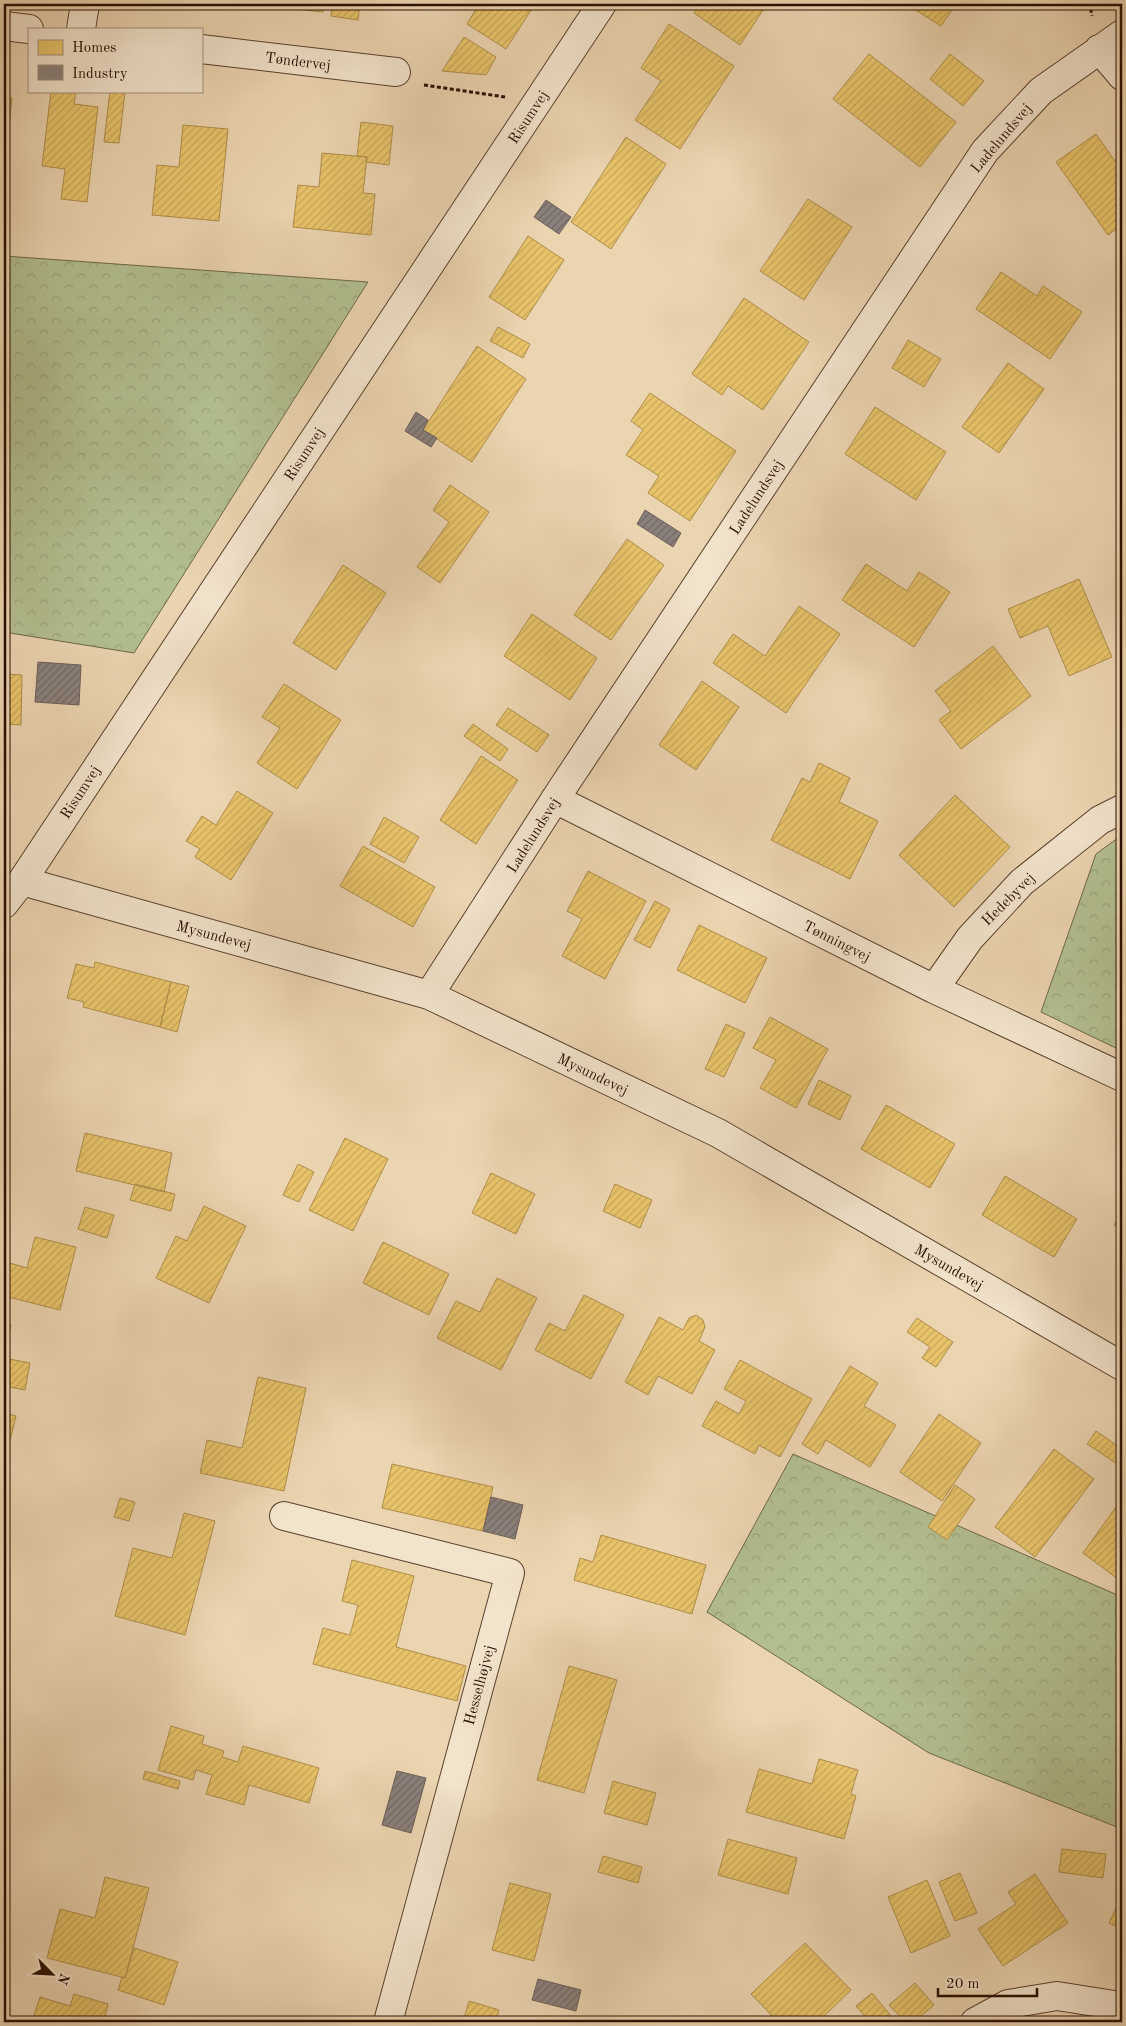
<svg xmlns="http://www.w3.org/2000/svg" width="1126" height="2026" font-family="'Old Standard TT',serif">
<defs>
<pattern id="forest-crowns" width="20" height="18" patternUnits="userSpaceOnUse" patternTransform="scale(1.25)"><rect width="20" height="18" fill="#b2be8f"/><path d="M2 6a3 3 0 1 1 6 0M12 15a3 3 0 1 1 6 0" fill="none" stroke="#99a27a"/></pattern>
<pattern id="homes-hatch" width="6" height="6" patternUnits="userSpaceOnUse" patternTransform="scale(1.25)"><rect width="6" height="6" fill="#e9c46a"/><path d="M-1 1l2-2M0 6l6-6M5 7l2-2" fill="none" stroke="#c8a75a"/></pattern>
<pattern id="industry-hatch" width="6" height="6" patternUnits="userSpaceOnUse" patternTransform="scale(1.25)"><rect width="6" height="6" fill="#8a817c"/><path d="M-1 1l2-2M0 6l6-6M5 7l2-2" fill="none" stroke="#716863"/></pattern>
</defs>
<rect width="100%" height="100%" fill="#ebd4b0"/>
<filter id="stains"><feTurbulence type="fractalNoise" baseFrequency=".004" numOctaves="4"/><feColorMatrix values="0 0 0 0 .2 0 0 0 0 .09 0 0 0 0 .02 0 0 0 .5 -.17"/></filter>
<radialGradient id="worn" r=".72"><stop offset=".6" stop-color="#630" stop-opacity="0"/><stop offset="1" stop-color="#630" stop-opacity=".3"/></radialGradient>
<path fill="url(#forest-crowns)" stroke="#6d6648" d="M4,256L368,282L134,653L4,632Z
M1122,835V1051L1041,1012L1096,854Z
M793,1454L1122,1597V1829L929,1753L707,1612Z"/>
<path fill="url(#homes-hatch)" stroke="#af8d4a" d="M249,4H324L323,12Z
M332,4H360L358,20L331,16Z
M479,4H535L506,49L467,24Z
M700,4H767L740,45L694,13Z
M906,4H956L941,26Z
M669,24L734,66L680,149L635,120L661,81L641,68Z
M464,37L496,57L486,75L442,71Z
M869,54L956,122L920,167L833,99Z
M950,54L984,81L963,106L930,79Z
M51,91H76L74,104L98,107L87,202L61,199L65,169L42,166Z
M110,91L125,92L119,143L104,142Z
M4,97L12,98L4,169Z
M361,122L393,126L389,165L366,162L367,157L357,156Z
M183,125L228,129L219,221L152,215L157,165L179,167Z
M1096,134L1122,171V225L1108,235L1056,162Z
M626,137L666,164L611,249L571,222Z
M322,153L367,157L363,193L375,194L371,235L293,227L298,185L319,187Z
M808,199L852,227L804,300L760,271Z
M528,236L564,260L525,320L489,297Z
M1001,272L1037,296L1043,286L1082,312L1050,359L976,309Z
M744,298L809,342L763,410L728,386L722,395L692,374Z
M498,327L530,344L523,358L490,341Z
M908,340L941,359L924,387L892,368Z
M477,346L526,379L472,462L423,430Z
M1008,363L1044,389L999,453L962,427Z
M650,393L736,451L690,521L648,493L659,476L626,455L643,430L631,421Z
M875,407L946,452L916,500L845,454Z
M450,485L489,512L440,583L417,567L449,522L433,510Z
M627,539L664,565L611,640L574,615Z
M866,564L907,591L919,572L950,592L914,647L842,600Z
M343,565L386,593L336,670L293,643Z
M1079,579L1112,657L1069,676L1048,626L1020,638L1008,609Z
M799,606L840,634L786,713L713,663L733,634L765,656Z
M532,614L597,658L570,700L504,656Z
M993,646L1031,696L961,749L939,720L951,711L935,691Z
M4,674L22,675L21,725L4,724Z
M702,681L739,707L696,770L659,745Z
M284,684L341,720L297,789L257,763L280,728L262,717Z
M508,708L549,735L537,752L496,725Z
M473,724L508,749L500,761L464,736Z
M481,756L518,780L476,844L440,820Z
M819,763L850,778L839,802L878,821L850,879L771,840L802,778L810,782Z
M237,791L273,813L231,880L195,857L200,849L186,841L202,816L216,825Z
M955,795L1010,847L954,907L899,855Z
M384,817L419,837L404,863L370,844Z
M363,846L435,887L413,927L340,886Z
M588,871L646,901L605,979L562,956L582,919L567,911Z
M655,901L670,909L650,948L634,940Z
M699,925L767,958L745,1003L677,970Z
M95,962L171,982L160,1027L83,1007L84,1002L67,998L76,964L94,968Z
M171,982L189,986L177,1032L160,1027Z
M770,1017L828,1049L796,1108L760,1088L776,1060L753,1048Z
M726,1024L745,1033L724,1077L705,1069Z
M819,1080L851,1096L840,1120L808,1104Z
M886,1105L955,1144L930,1188L861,1149Z
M85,1133L172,1153L164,1192L76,1171Z
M345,1138L388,1159L353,1231L309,1210Z
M298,1164L314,1172L299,1202L283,1195Z
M491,1173L535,1194L516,1234L472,1213Z
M1005,1176L1077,1219L1054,1257L982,1215Z
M135,1184L175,1194L171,1211L130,1200Z
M615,1184L652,1200L640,1228L603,1211Z
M204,1206L246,1226L209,1303L156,1278L176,1236L187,1241Z
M85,1207L114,1215L107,1238L78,1229Z
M1122,1212V1230L1114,1225Z
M35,1237L76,1247L60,1310L4,1296V1270L6,1262L27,1268Z
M383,1242L449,1274L429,1315L363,1283Z
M497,1278L537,1298L501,1370L437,1338L456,1301L480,1312Z
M584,1295L624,1315L591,1379L535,1350L549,1323L565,1331Z
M696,1315L703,1320L705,1327L699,1341L715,1350L692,1394L658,1376L648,1395L625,1382L659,1317L683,1330L689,1318Z
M917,1318L953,1342L936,1367L922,1358L930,1347L907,1332Z
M4,1323L11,1325L4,1358L30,1363L25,1390L4,1386Z
M740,1360L812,1399L780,1457L759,1445L755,1454L702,1426L716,1401L739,1414L746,1401L724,1389Z
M850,1366L878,1383L864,1406L896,1425L870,1467L826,1440L818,1454L802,1444Z
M258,1377L306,1388L284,1491L200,1473L207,1440L242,1448Z
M4,1413L16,1416L10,1441L4,1439Z
M939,1414L981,1443L942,1501L900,1472Z
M1096,1431L1122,1449V1455L1117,1464L1087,1444Z
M1054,1449L1094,1479L1035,1557L995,1527Z
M392,1464L493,1487L483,1531L382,1508Z
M955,1485L975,1499L947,1540L928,1527Z
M120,1498L135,1502L129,1521L114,1517Z
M1121,1500L1122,1501V1582L1083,1553Z
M184,1513L215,1521L185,1635L115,1616L133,1548L172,1558Z
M601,1535L706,1565L692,1614L574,1580L580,1558L593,1562Z
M352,1560L414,1576L396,1647L466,1666L457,1701L313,1664L323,1628L350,1635L358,1605L342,1601Z
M569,1666L617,1680L584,1793L537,1780Z
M171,1726L204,1736L202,1744L224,1751L222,1757L238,1762L243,1746L319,1768L309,1803L249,1785L244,1805L206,1794L212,1775L196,1770L193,1780L158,1770Z
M819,1759L858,1770L851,1794L856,1796L844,1839L746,1812L759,1769L812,1784Z
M145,1771L180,1781L178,1789L143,1779Z
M613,1781L656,1793L647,1825L604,1813Z
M728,1839L797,1858L788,1894L718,1875Z
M1062,1849L1106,1854L1103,1878L1059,1872Z
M603,1856L642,1867L638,1883L598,1872Z
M960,1873L977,1913L955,1921L939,1882Z
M1035,1874L1068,1923L1003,1966L978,1929L1016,1904L1008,1892Z
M105,1877L149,1888L125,1978L47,1958L60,1909L95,1918Z
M927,1880L950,1936L911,1953L888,1897Z
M510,1883L551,1894L534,1961L492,1950Z
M1122,1895V1929L1109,1923Z
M805,1943L851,1990L818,2022H778L751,1994Z
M134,1948L178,1962L164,2005L118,1990L122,1977L125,1978Z
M915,1983L934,2005L914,2022H905L889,2005Z
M872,1993L896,2022H870L856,2006Z
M74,1994L108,2004L105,2016L118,2020L117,2022H32L40,1997L70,2006Z
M469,2001L499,2010L495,2022H463Z"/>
<path fill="url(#industry-hatch)" stroke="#6d5e57" d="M546,200L571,217L559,234L534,217Z
M416,412L428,420L423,430L437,438L431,447L405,431Z
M645,510L681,533L673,547L637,524Z
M38,662L81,665L79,705L35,702Z
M491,1497L523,1505L515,1539L483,1531Z
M397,1771L426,1778L411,1833L382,1825Z
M538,1979L581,1990L576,2011L532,2000Z"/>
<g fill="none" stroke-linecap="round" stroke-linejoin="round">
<defs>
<path id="street" d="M4,26L29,29
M81,29L85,4
M201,49L396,72
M1099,49L1122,76
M555,799L934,989L1122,1077
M22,881L429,995L718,1133L1122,1366
M4,904L22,881L602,4
M934,989L970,938L1022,882L1100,820L1122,809
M429,995L561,790L985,151L1041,91L1122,34
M284,1516L510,1573L388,2022
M975,2022L1008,2004L1057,1996L1114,2005L1122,2008"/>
</defs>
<use href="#street" stroke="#59402c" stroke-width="30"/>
<path stroke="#280e00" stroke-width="3" stroke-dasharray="4 2.5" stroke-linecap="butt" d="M1087,4L1090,6L1092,16
M424,85L505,97"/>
<use href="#street" stroke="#f2e3cc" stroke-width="28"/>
</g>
<g text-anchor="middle" stroke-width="5" stroke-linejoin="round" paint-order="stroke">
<g font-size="15" fill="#280e00" stroke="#f2e3cc">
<text transform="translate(298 61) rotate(7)" y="5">Tøndervej</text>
<text transform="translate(528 117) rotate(-57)" y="5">Risumvej</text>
<text transform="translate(1001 138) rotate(-50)" y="5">Ladelundsvej</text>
<text transform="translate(304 454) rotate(-57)" y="5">Risumvej</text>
<text transform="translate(756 497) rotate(-57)" y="5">Ladelundsvej</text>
<text transform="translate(80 792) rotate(-57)" y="5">Risumvej</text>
<text transform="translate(533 835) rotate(-58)" y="5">Ladelundsvej</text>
<text transform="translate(1008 899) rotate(-45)" y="5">Hedebyvej</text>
<text transform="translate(214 935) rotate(15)" y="5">Mysundevej</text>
<text transform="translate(837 941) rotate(27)" y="5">Tønningvej</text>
<text transform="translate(593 1074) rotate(26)" y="5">Mysundevej</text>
<text transform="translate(949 1267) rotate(30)" y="5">Mysundevej</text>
<text transform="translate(479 1685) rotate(-75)" y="5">Hesselhøjvej</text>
</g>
</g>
<rect width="1126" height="2026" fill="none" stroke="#ebd4b0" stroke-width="20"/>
<rect x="5" y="5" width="1116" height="2016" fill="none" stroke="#280e00" stroke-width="2.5"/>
<rect x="10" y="10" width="1106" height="2006" fill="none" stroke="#280e00"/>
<rect x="28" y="28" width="175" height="65" fill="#f2e3cc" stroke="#a18e7a"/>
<rect x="38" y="40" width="25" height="15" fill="#e9c46a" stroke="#a18e7a"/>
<text x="72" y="52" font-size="15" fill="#280e00">Homes</text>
<rect x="38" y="65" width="25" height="15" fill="#8a817c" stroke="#a18e7a"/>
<text x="72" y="78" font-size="15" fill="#280e00">Industry</text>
<g transform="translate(52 1974) rotate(114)" stroke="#f2e3cc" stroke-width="4" paint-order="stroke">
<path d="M0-4L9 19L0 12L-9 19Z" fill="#280e00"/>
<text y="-8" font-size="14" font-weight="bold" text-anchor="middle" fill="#280e00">N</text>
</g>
<path d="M938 1988v8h99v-8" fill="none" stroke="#280e00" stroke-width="2.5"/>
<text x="946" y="1988" font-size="15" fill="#280e00" stroke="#f2e3cc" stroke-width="4" paint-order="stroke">20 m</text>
<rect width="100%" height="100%" filter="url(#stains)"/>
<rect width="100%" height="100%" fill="url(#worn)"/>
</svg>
